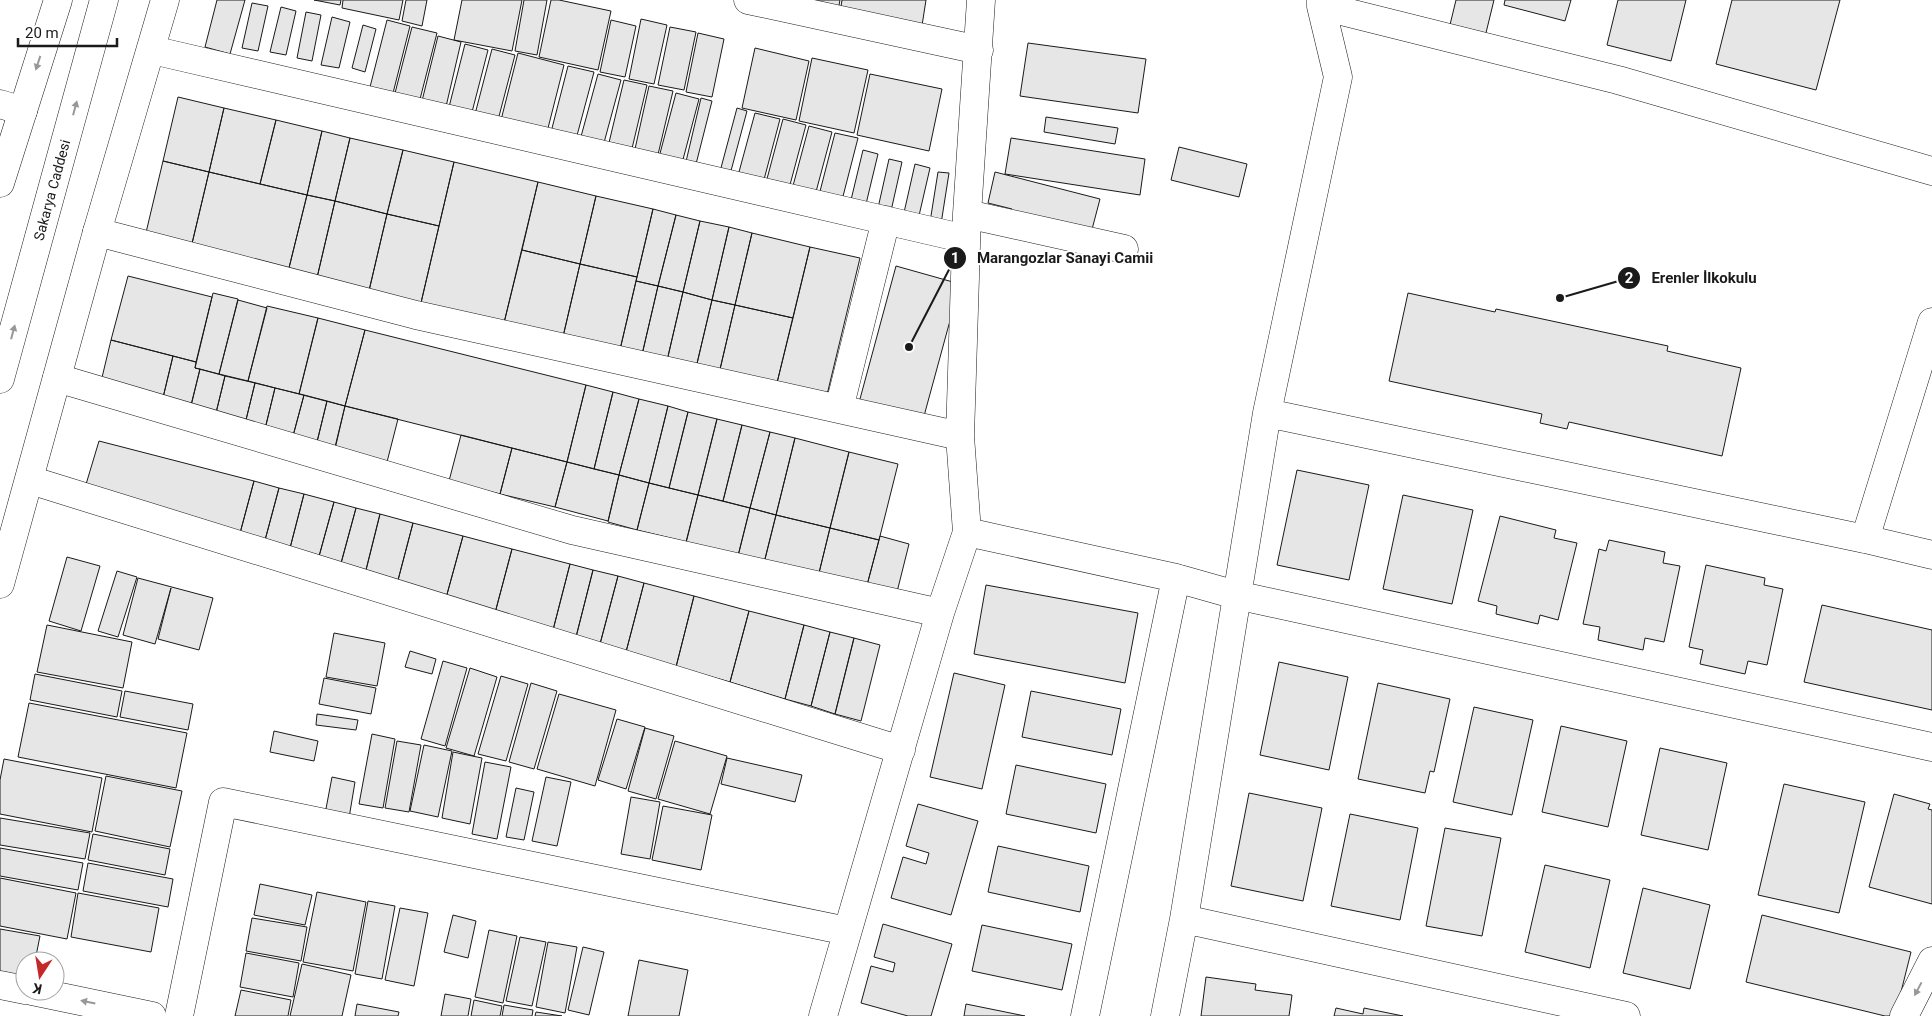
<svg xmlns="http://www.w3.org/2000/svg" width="1932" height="1016" font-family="Roboto,sans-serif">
<rect width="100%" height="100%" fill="#fff"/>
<path fill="#e6e6e6" stroke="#1a1a1a" d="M217,0H245L230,54L205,47Z
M314,0H341L340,5Z
M343,0H403L399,20L342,8Z
M406,0H427L422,26L402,21Z
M462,0H522L512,51L454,40Z
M524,0H547L537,55L515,51Z
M551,0H559L611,11L598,70L539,57Z
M807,0H840L837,16Z
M842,0H926L921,32L839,19Z
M1456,0H1494L1484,41L1448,33Z
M1505,0H1571L1565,21L1504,5Z
M1618,0H1686L1671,61L1607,45Z
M1732,0H1840L1816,90L1716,64Z
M252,3L268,6L258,51L242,48Z
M281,7L296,11L286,55L270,52Z
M306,12L321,15L312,61L297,58Z
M332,17L350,22L339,68L321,65Z
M641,19L667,25L654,84L629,79Z
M387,20L410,26L392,97L369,91Z
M611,20L636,26L625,77L600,72Z
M363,25L376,29L365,72L352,68Z
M412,27L437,33L419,103L394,97Z
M670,27L696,32L684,90L658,85Z
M698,33L724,39L712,97L686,92Z
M438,36L461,42L445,111L421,105Z
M1028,43L1146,59L1138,113L1020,96Z
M465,44L488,50L471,116L448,111Z
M755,48L809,61L796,120L742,108Z
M492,49L515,55L497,124L474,118Z
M518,53L564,65L546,136L500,124Z
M812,58L868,70L854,133L799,121Z
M568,66L594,72L575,143L550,136Z
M598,74L621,80L602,150L579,144Z
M870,74L942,89L929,151L857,135Z
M624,80L647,85L630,157L607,151Z
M649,86L673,91L656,163L633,158Z
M676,93L699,99L681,167L658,161Z
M178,97L224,108L209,172L163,161Z
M701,98L712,101L694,172L684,170Z
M224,108L276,120L260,184L209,172Z
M737,108L747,111L728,182L718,179Z
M755,113L780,119L761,191L736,183Z
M1046,117L1118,128L1115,144L1044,132Z
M783,119L806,125L787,196L764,190Z
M276,120L322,131L307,195L260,184Z
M809,126L832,132L813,203L790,197Z
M322,131L350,138L335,201L307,195Z
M835,133L858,138L840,208L817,203Z
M350,138L403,150L387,214L335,201Z
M1011,138L1145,159L1140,195L1005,174Z
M1179,147L1247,164L1239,197L1171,180Z
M403,150L454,162L439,226L387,214Z
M863,150L878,154L866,204L851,200Z
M889,159L902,162L891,211L878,208Z
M163,161L209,172L190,252L144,241Z
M454,162L538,182L503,327L420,307Z
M915,164L930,168L918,220L903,217Z
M209,172L307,195L287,276L190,252Z
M938,172L949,173L941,224L930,222Z
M995,172L1100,199L1090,237L1010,217L1012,209L988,203Z
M538,182L596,196L580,264L522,250Z
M307,195L335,201L316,282L287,276Z
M596,196L653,209L637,277L580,264Z
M335,201L387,214L368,295L316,282Z
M653,209L676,215L658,286L636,281Z
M387,214L439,226L420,307L368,295Z
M676,215L700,221L683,292L658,286Z
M700,221L729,227L712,300L683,292Z
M729,227L752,233L735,305L712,300Z
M752,233L810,247L793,318L735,305Z
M810,247L860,258L825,403L775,391Z
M522,250L580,264L562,341L503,327Z
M580,264L637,277L619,354L562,341Z
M896,266L960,284L921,427L857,410Z
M128,276L212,297L196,362L111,340Z
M636,281L658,286L641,359L619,354Z
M658,286L683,292L666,365L641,359Z
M683,292L712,300L695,372L666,365Z
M213,293L238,299L219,374L195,368Z
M1408,293L1495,312L1496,309L1668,346L1667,351L1741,368L1722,456L1569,422L1567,429L1540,423L1542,414L1389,381Z
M238,300L267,308L248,381L219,374Z
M712,300L735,305L718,378L695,372Z
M735,305L793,318L775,391L718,378Z
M267,306L318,318L299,394L248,381Z
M318,318L365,330L345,406L299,394Z
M365,330L586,385L567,462L345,406Z
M111,340L173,356L161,406L99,390Z
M173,356L196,362L195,368L200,369L189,413L161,406Z
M200,369L225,376L215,417L190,410Z
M225,376L255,383L245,424L215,417Z
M255,383L275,388L265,429L245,424Z
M586,385L613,392L594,469L567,462Z
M275,388L304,395L293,436L265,429Z
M613,392L639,399L619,475L594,469Z
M304,395L327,401L317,442L293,436Z
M639,399L668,406L649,483L619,475Z
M327,401L345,406L335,447L317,442Z
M345,406L398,419L387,462L335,449Z
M668,406L688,412L669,488L649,483Z
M688,412L717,419L698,495L669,488Z
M717,419L742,425L723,501L698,495Z
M742,425L770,432L750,508L723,501Z
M770,432L795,438L776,515L750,508Z
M461,435L512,448L500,494L449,481Z
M795,438L849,452L830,528L776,515Z
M99,441L254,481L239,537L84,491Z
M512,448L567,462L555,507L500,494Z
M849,452L898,464L879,540L830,528Z
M567,462L619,475L608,521L555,507Z
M1297,470L1369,485L1349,580L1277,565Z
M619,475L649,483L637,530L608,522Z
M254,481L279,488L264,544L239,537Z
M649,483L698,495L686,542L637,530Z
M279,488L304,494L289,552L264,544Z
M304,494L334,502L318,560L289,552Z
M698,495L750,508L738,556L686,543Z
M1403,495L1473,510L1452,604L1383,589Z
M334,502L356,508L340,567L318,560Z
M356,508L380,514L365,574L340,567Z
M750,508L776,515L764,563L738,556Z
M380,514L413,523L397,584L365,574Z
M776,515L830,528L818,577L764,563Z
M1500,516L1556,530L1554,538L1577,543L1558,620L1540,615L1538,624L1496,614L1497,606L1478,601Z
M413,523L463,536L446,598L397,584Z
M830,528L879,540L866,589L818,577Z
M463,536L512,549L495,613L446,598Z
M880,536L909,544L896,596L866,589Z
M1609,540L1665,552L1663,563L1680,566L1664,642L1645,638L1643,650L1598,640L1600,627L1583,624L1599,549L1606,551Z
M512,549L570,564L553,630L495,613Z
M67,557L100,566L81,631L49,621Z
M570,564L593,570L576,637L553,630Z
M1706,565L1765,578L1764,585L1783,589L1767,665L1748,661L1745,674L1700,664L1703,650L1689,647Z
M593,570L618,576L600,644L576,637Z
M117,571L137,577L118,637L98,631Z
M618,576L644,583L626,652L600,644Z
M138,578L213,598L199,650L158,639L171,588L155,644L123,635Z
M644,583L694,596L676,667L626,652Z
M986,585L1138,613L1125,683L974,654Z
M694,596L749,611L730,682L676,667Z
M1822,605L1932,630V710L1804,682Z
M749,611L804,625L785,699L730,682Z
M47,625L132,642L123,688L37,672Z
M804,625L830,632L811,706L785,699Z
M830,632L854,638L835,714L811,706Z
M334,633L385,643L377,686L326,677Z
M854,638L880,645L861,721L835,714Z
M410,651L436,659L432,674L405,667Z
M443,661L467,668L445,746L421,739Z
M1279,662L1348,677L1329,770L1260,755Z
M470,668L497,677L474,756L446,748Z
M954,673L1005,685L982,789L930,777Z
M35,674L122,691L117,717L30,700Z
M501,676L528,684L506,761L478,754Z
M324,678L376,688L371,714L319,704Z
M531,683L557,691L534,769L509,762Z
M1378,683L1450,699L1434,772L1430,771L1425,793L1358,779Z
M125,691L193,704L188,730L120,717Z
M1031,691L1121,709L1112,755L1022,737Z
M559,694L616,710L595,786L537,769Z
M29,703L187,733L176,788L18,757Z
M1474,707L1533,720L1512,815L1453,802Z
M317,714L358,720L356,730L316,725Z
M617,719L645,727L626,789L598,780Z
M1561,726L1627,741L1608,827L1542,812Z
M645,728L674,736L656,799L628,791Z
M274,731L318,741L314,761L270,752Z
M372,734L395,739L383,808L359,804Z
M397,741L421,745L409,812L385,808Z
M675,741L727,756L710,814L658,799Z
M424,745L452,751L438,817L410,811Z
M1660,748L1727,763L1708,850L1641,835Z
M453,752L482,758L470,824L442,818Z
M727,758L802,775L795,802L721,784Z
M4,759L102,778L92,832L0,814V780Z
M485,762L511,767L497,839L472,834Z
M1016,765L1106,784L1096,833L1006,814Z
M106,776L182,791L170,847L95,831Z
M332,777L355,782L349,818L325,814Z
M546,777L571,782L557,846L532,841Z
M1784,784L1865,802L1839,913L1758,895Z
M516,788L534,792L524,840L506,837Z
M1249,793L1322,808L1303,901L1231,886Z
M1894,794L1930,804L1928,809L1932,810V904L1869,887Z
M631,797L660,802L650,859L621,854Z
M918,804L978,821L951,915L891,898L903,857L926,864L929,853L906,846Z
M663,806L712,815L701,870L652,860Z
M1350,814L1418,828L1400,920L1331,906Z
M0,818L90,833L85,859L0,845Z
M1445,828L1501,838L1482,936L1426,926Z
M93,834L170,849L165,875L88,860Z
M998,846L1089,866L1080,912L988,892Z
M0,848L83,863L78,890L0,876Z
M88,863L173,879L168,907L83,891Z
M1545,865L1610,880L1590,968L1525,952Z
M0,878L76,893L67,939L0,926Z
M260,884L312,895L305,925L254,915Z
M1643,888L1710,905L1690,989L1623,973Z
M317,892L366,902L353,971L303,962Z
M78,893L159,908L151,952L71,937Z
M368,901L395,906L382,979L355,974Z
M400,908L428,913L414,986L385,980Z
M453,915L476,921L468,958L444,952Z
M1762,915L1911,952L1895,1016H1885L1746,982Z
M252,918L307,927L301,961L246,951Z
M883,924L952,944L931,1016H908L861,1003L871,966L893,972L895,963L874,957Z
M982,925L1072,944L1062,990L972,971Z
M0,929L40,936L35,961H25V984L0,980Z
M489,930L517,936L503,1003L475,997Z
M520,937L546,942L532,1006L506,1001Z
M548,942L577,947L565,1013L536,1007Z
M583,947L604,952L589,1015L568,1010Z
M246,953L299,963L293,997L240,987Z
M639,960L688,970L679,1016H628Z
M302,964L351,975L342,1016H290Z
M1206,977L1256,984L1255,990L1292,995L1289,1016H1201Z
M241,990L291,1000L288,1016H235Z
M445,994L471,999L468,1016H441Z
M474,1000L502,1006L500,1016H471Z
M357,1004L399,1012L398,1016H355Z
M966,1004L1025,1016H964Z
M504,1005L533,1010L532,1016H502Z
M1336,1008L1363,1014L1364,1008L1403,1016H1334Z
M536,1012L562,1016H535Z"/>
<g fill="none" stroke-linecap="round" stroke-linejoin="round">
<defs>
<path id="street" d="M748,0L979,50
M1321,6L1618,80L1932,171
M152,50L966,239
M0,104L23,111
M967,214L1124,249
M97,232L416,315L960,436
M57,378L572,530L940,613
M839,409L886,220
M1267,413L1338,77L1321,6V0
M30,480L901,750
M967,532L1176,578L1236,595L1932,747
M1865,539L1932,322
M1184,919L1626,1016
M179,1016L223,802L847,931
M823,1016L940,613L967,532L960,436L967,214L981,0
M1085,1016L1176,578
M1165,1016L1184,919L1267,413L1865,539L1932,555"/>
<path id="secondary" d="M0,584L97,232L165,0
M0,985L25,990
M32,991L152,1016
M1904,1016L1932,961"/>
<g id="primary">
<path d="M0,183L58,0"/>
<path id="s1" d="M0,379L104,0"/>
</g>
</defs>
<use href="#street" stroke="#1a1a1a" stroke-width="29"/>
<use href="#secondary" stroke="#1a1a1a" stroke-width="29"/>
<use href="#primary" stroke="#1a1a1a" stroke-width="29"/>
<use href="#street" stroke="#fff" stroke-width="28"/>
<use href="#secondary" stroke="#fff" stroke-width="28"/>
<use href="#primary" stroke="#fff" stroke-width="28"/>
</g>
<defs><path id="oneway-solid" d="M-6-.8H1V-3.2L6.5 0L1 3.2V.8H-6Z" transform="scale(1.25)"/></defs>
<g fill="#989898">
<use href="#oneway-solid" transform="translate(38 63) rotate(108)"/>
<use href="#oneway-solid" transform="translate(75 108) rotate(-75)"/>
<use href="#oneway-solid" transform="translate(13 332) rotate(-75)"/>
<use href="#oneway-solid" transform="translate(1918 989) rotate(118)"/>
<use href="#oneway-solid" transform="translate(88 1002) rotate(-168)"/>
</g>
<g text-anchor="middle" stroke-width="4" stroke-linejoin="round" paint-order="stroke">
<g font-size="14" fill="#1a1a1a" stroke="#fff">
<text dy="5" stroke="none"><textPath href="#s1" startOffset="196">Sakarya Caddesi</textPath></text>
</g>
</g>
<path fill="none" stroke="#1a1a1a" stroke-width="2" d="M909 347L955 258M1560 298L1629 278"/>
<g fill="#1a1a1a" stroke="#fff" stroke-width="2">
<circle cx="909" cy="347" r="5"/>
<circle cx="1560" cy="298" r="5"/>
<circle cx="955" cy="258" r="12"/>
<circle cx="1629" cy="278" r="12"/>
</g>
<g font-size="15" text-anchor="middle" font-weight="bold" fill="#fff">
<text x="955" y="263">1</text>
<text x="1629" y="283">2</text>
</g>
<g font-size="15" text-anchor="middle" font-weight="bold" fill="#1a1a1a" stroke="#fff" stroke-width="4" stroke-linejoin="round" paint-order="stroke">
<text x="1065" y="263">Marangozlar Sanayi Camii</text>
<text x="1704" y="283">Erenler İlkokulu</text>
</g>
<g transform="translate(40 976) rotate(192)"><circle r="24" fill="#ffffff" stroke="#a3a3a3"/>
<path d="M0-4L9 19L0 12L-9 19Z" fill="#c62828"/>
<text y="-8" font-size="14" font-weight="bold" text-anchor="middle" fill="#1a1a1a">K</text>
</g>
<path d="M18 38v8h99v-8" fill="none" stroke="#1a1a1a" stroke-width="2.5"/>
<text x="25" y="38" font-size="15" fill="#1a1a1a" stroke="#ffffff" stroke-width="4" paint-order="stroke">20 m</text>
</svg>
